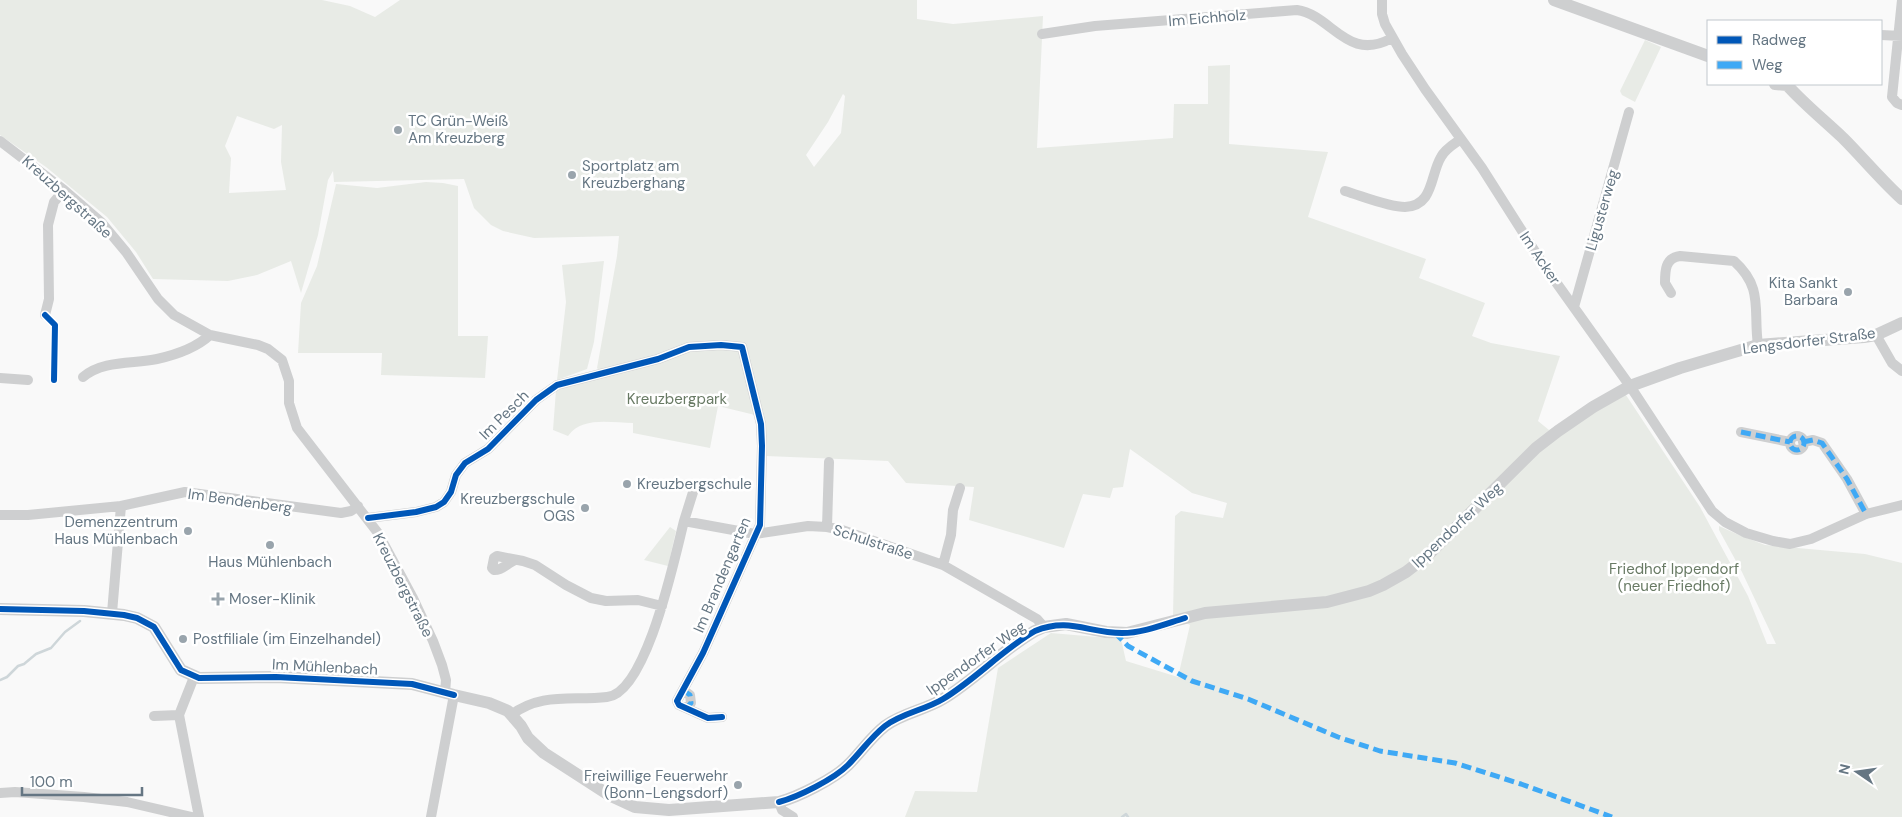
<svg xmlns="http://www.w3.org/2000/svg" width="1902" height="817" font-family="'DM Sans',sans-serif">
<rect width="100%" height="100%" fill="#f9f9f9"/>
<path fill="#e8ebe6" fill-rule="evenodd" d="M0,0H322L350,6L375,17L400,0H917V19L953,24L1043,16L1037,148L1173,138L1174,104H1208V66L1230,65L1229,144L1328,152L1308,217L1426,259L1419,278L1485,303L1472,336L1491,343L1560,356L1538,421L1549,430L1620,386L1700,507L1748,596L1767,644H1776L1742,572L1719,530V526L1739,535L1765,545L1865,554L1902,563V817H905L915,791L977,792L998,668L1051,633L1121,639L1126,661L1178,677L1190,625L1173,616L1175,516L1181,511L1223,518L1227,503L1192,493L1130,449L1123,487L1113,488L1110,498L1083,494L1064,548L969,520L974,487L906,483L888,461L766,456L745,346L720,343L600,371L597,368L617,256L619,236L534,238L503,231L491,225L474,208L464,179L334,182L333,171L328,180L318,235L301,293L291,261L257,275L228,281L153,279L136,252L107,217L46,167L0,135ZM843,94L845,96L841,133L814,167L806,155L828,122ZM237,116L274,129L282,125L281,162L286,190L229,193L231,158L225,146Z
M1645,40L1661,47L1635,102L1622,95L1620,91Z
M426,182L443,183L458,186V336H488L485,378L381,375L382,353H298L301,303L317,266L336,184L377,188Z
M604,261L594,342L587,369L557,380L566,302L562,265Z
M740,349L755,415L718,406L710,448L633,433V423C611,423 582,416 568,436L553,430L556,390L689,350Z
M670,527L676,531L668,566L644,560Z"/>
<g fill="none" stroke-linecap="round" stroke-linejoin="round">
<path stroke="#ced6d9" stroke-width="2.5" d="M0,680L7,677L18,666L24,664L36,654L51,648L65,632L80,621
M1122,817L1126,814L1128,817"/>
<path stroke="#cecfd0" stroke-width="10" d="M1382,0V14L1385,24L1402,54L1425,89L1482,168L1543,264L1630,386L1712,511L1725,522L1746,533L1773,541L1790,544L1811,539L1866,514L1902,505
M1902,0L1892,97L1897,103L1902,105
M1042,34L1095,26L1297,10C1332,15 1347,63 1392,38
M1881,35L1902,36
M0,141L64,190L101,222L126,252L158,299L174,315L210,335L258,345L268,349L282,360L289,381V403L297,428L378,533L413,598L433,641L442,665L446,680L445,693
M1345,191C1362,196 1388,207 1405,207C1434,206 1430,175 1441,157C1445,149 1454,144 1461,139
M1671,293L1665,283C1665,271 1665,258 1680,256L1734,261C1764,288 1753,310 1758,345
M1574,307L1629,112
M45,315L49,299L48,225L54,202L64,190
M1876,335L1892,363L1902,371
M83,377C103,360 133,364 157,359C175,355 197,347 210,335
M0,378L28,380
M1741,432L1790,442
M1790 443a7 7 0 1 1 14 0a7 7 0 1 1-14 0Z
M1803,442L1813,440L1822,443L1847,479L1866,514
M121,506L185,492L341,513L351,511L358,506
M0,515H28L121,506L112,613
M368,518L416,512L436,507L444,502L451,492L456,475L465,463L488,449L536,400L557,385L658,359L689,347L721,345L742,347L761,424L762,446L760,525L703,653L677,701L679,705L708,718L722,717
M684,521L694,489
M827,527L829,462
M516,560C508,562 502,571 494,570L492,568L494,558L497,556L523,561L535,565L566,585L591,598L606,601L638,600L662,606
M943,565L951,535L953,510L960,488
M194,677L179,715L199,817
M683,690L690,695L691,703L686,708
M511,715C541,692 572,701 607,697C647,693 675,556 684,521L755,534L808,526L827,527L842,530L943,565L1037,619L1044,627
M154,716L179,715
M0,793L15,792L84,797L127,802L192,817
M779,802L782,810L793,817
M431,817L454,695"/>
<path stroke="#cecfd0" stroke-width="12" d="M1554,0L1708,56
M1775,84L1787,85C1804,104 1824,120 1843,138C1863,158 1881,180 1902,199
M0,609L84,611L124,615L137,618L154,627L181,670L199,678L276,677L412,684L454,695L489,703L508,711L521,726L528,738L544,753L609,795L635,807L669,810L779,802C798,797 834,779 848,765C861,752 871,737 885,726C902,713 925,710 943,699C976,679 1002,650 1035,631L1044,627L1066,624L1106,632L1127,633L1205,613L1327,602L1369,591L1383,585L1406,572L1428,555L1536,448L1558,431L1593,407L1630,386L1680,368L1758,345L1864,337L1876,335L1902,323"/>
<path stroke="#3fa9f5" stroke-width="5" stroke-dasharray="10 5" stroke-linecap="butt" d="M1741,432L1790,442
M1790 443a7 7 0 1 1 14 0a7 7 0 1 1-14 0Z
M1803,442L1813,440L1822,443L1847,479L1866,514
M1115,633L1128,646L1192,681L1248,699L1338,737L1380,751L1455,763L1521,784L1612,817
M683,690L690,695L691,703L686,708"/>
<defs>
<path id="cycleway" d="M45,315L55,325L54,380
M368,518L416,512L436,507L444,502L451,492L456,475L465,463L488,449L536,400L557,385L658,359L689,347L721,345L742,347L761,424L762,446L760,525L703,653L677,701L679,705L708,718L722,717
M0,609L84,611L124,615L137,618L154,627L181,670L199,678L276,677L412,684L454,695
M779,802C798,797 834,779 848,765C861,752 871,737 885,726C902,713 925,710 943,699C976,679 1002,650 1035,631C1069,617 1088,633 1122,633C1143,633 1165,624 1185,618"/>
</defs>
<use href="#cycleway" stroke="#fff" stroke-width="9"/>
<use href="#cycleway" stroke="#0057b8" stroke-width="6"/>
</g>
<g fill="#99a4ac" stroke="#fff" stroke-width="2">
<circle cx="398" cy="130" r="5"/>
<circle cx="572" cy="175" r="5"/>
<circle cx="1848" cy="292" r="5"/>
<circle cx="627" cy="484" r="5"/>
<circle cx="585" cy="508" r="5"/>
<circle cx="188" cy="531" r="5"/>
<circle cx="270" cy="545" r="5"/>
<path d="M215.5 591.5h5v5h5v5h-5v5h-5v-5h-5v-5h5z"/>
<circle cx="183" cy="639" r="5"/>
<circle cx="738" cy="785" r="5"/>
</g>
<g text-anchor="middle" stroke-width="5" stroke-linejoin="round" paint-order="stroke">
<g font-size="15" fill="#657683" stroke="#fff">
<text transform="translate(1207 18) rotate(-5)" y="5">Im Eichholz</text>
<text transform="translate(67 197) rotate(42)" y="5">Kreuzbergstraße</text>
<text transform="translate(1602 210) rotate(-74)" y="5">Ligusterweg</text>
<text transform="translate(1540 258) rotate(56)" y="5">Im Acker</text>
<text transform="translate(1809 341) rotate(-7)" y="5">Lengsdorfer Straße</text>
<text transform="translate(504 415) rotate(-45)" y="5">Im Pesch</text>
<text transform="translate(240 501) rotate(8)" y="5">Im Bendenberg</text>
<text transform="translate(1457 525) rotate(-43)" y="5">Ippendorfer Weg</text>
<text transform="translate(873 542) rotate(18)" y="5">Schulstraße</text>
<text transform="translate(722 575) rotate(-67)" y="5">Im Brandengarten</text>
<text transform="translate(403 585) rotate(63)" y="5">Kreuzbergstraße</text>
<text transform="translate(976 658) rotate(-35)" y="5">Ippendorfer Weg</text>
<text transform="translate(325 667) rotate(3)" y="5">Im Mühlenbach</text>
</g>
<g font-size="15" fill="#657683" stroke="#fff" text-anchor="start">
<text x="408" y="126">TC Grün-Weiß<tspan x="408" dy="17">Am Kreuzberg</tspan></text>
<text x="582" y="171">Sportplatz am<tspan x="582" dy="17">Kreuzberghang</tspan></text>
<text x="1838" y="288" text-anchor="end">Kita Sankt<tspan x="1838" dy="17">Barbara</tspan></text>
<text x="637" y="489">Kreuzbergschule</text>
<text x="575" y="504" text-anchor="end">Kreuzbergschule<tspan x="575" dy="17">OGS</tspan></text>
<text x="178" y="527" text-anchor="end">Demenzzentrum<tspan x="178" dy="17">Haus Mühlenbach</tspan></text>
<text x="270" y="567" text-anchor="middle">Haus Mühlenbach</text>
<text x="229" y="604">Moser-Klinik</text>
<text x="193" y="644">Postfiliale (im Einzelhandel)</text>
<text x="728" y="781" text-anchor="end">Freiwillige Feuerwehr<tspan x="728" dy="17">(Bonn-Lengsdorf)</tspan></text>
</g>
<g font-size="15" fill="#687a64" stroke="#fff">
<text x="677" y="404">Kreuzbergpark</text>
<text x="1674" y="574">Friedhof Ippendorf<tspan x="1674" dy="17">(neuer Friedhof)</tspan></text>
</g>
</g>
<rect x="1707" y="20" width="175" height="65" fill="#ffffff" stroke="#c1c8cd"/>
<rect x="1717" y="36" width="25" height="8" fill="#0057b8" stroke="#c1c8cd"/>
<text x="1752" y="45" font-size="15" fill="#657683">Radweg</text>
<rect x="1717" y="61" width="25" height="8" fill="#3fa9f5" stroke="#c1c8cd"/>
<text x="1752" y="70" font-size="15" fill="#657683">Weg</text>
<g transform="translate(1857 772) rotate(283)" stroke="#ffffff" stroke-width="4" paint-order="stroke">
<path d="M0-4L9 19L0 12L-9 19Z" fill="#657683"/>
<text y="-8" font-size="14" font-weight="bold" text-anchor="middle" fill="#657683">N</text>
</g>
<path d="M22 787v8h120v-8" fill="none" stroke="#657683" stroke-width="2.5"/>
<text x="30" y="787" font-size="15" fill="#657683" stroke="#ffffff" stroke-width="4" paint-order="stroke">100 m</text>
</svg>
